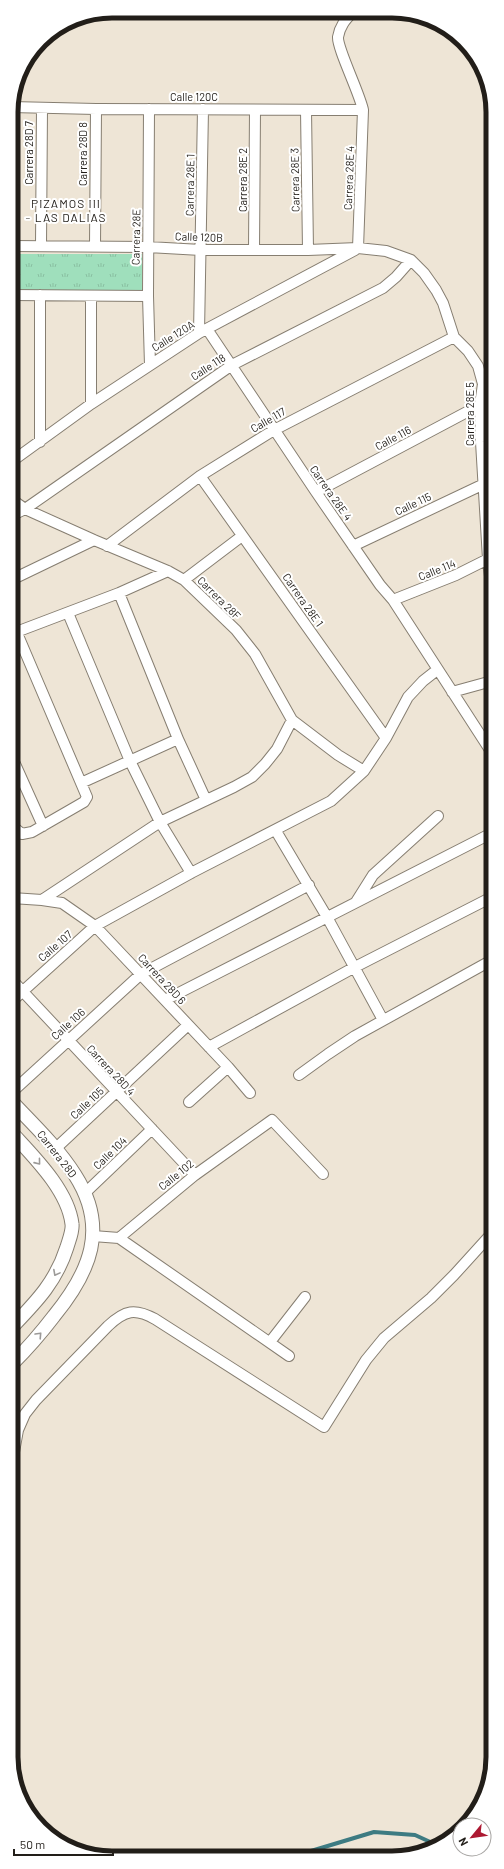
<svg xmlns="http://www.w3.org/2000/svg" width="504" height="1869" font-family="Barlow,sans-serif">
<defs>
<pattern id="park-tufts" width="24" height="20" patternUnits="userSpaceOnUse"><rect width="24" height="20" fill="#9fdfbc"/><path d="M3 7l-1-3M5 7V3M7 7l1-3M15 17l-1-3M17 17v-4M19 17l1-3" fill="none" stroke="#89bfa1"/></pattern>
</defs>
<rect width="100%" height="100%" fill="#eee5d6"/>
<path fill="url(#park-tufts)" d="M11,254H142V294L11,293Z"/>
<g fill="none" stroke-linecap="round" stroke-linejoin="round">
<path stroke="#3d7b82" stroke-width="4" d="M277,1857L311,1851L374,1832L415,1835L439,1846"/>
<defs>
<path id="minor" d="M11,107L96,109L363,110C360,94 337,48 338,37C340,26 345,20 352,13
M149,109L148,296L150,365
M306,110L308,250
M41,245L42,108
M11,246L148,247L201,250H308L358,248L386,251L411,260L424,273L436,290L443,303L454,337L468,351L478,366L483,384L480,405L481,442L488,559L492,593
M95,246L96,109
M358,248L363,110
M254,250L255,110
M11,295L148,296
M40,295V442
M91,296V404
M207,329L316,492L380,585L393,600L492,753
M199,333L203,109
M11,462L91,404L199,333L355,250
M200,476L386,738
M316,492L480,405
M11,499L25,509L94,540L168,571L184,580L236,630L255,654L292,720L338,755L364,771
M11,516L25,509L232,365L383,288L396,277L411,260
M107,546L200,476L274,430L454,337
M353,546L484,484
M11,580L94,540
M184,580L242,536
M119,593L178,739L206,800
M393,600L456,575L488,559
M68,613L130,761L160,822L234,787L252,777L265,764L277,749L292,720
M11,619L87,797L84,802L32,832L22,834L12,826
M11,634L119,593L168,571
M452,692L492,681
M11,755L43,826
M81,783L178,739
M276,831L327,917L383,1020
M12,898L42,900L62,903L95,926L228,1067L250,1093
M42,900L160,822L191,873
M356,902L373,875L438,816
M12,980L195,1175
M165,1000L492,833
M12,1001L95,926L191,873L331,801L364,771L386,738L408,697L423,681L437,670
M209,1047L355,967L492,897
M299,1075L328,1054L355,1036L492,960
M12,1092L141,974L309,885
M189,1102L228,1067
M55,1149L188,1025
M85,1193L152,1129
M93,1236L119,1238L195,1175L272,1120L323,1174
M119,1238L289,1356
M270,1342L305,1297
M12,1463L18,1430L25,1414L36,1400L108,1326C125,1310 135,1308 155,1319L324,1427L366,1360L384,1338L431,1298L454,1275L493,1232"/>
<path id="tertiary" d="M12,1102C34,1125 58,1148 75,1175C109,1228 90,1272 54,1316C41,1333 27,1349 12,1364
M12,1133C33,1156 68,1190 72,1224C73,1231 69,1240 67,1247C56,1282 36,1302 12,1327"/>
</defs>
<use href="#minor" stroke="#867e71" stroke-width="12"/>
<use href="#tertiary" stroke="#867e71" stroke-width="15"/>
<use href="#minor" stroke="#fff" stroke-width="10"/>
<use href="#tertiary" stroke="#fff" stroke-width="13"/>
</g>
<defs><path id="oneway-chevron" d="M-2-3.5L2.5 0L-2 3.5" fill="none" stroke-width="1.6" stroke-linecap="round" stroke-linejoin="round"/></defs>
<g stroke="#9c9a98">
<use href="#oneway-chevron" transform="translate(38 1162) rotate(51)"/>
<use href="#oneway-chevron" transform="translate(56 1273) rotate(118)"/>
<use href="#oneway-chevron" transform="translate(39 1335) rotate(-47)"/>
</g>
<g text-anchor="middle" stroke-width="4" stroke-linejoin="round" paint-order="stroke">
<g font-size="11" fill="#221e19" stroke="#fff">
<text x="194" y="101">Calle 120C</text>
<text transform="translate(29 153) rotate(-90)" y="4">Carrera 28D 7</text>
<text transform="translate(83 154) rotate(-90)" y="4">Carrera 28D 8</text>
<text transform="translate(349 178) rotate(-88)" y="4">Carrera 28E 4</text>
<text transform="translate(243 180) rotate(-90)" y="4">Carrera 28E 2</text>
<text transform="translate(295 180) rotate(-91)" y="4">Carrera 28E 3</text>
<text transform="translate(190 185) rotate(-89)" y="4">Carrera 28E 1</text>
<text transform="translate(136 237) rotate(-89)" y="4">Carrera 28E</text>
<text transform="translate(199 237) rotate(2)" y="4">Calle 120B</text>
<text transform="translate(173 336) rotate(-32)" y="4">Calle 120A</text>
<text transform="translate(208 367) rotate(-33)" y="4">Calle 118</text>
<text transform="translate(470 414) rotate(-90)" y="4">Carrera 28E 5</text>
<text transform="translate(268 420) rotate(-30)" y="4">Calle 117</text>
<text transform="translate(393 438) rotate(-28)" y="4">Calle 116</text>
<text transform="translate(331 493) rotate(55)" y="4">Carrera 28E 4</text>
<text transform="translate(413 504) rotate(-25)" y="4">Calle 115</text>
<text transform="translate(437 570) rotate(-22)" y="4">Calle 114</text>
<text transform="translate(219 598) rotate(45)" y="4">Carrera 28F</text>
<text transform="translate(303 600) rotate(55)" y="4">Carrera 28E 1</text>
<text transform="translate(55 946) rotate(-41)" y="4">Calle 107</text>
<text transform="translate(162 979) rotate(47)" y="4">Carrera 28D 6</text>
<text transform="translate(68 1024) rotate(-42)" y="4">Calle 106</text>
<text transform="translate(111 1070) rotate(47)" y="4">Carrera 28D 4</text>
<text transform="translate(87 1103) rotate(-43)" y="4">Calle 105</text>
<text transform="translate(110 1153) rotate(-44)" y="4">Calle 104</text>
<text transform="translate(57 1154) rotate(52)" y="4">Carrera 28D</text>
<text transform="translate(176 1175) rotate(-39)" y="4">Calle 102</text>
</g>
<g font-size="12" letter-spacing="1" fill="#221e19" stroke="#fff">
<text x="66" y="208">PIZAMOS III<tspan x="66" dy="14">- LAS DALIAS</tspan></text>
</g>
</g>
<path d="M0 0H504V1869H0ZM112 18H392A94 94 0 0 1 486 112V1757A94 94 0 0 1 392 1851H112A94 94 0 0 1 18 1757V112A94 94 0 0 1 112 18Z" fill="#fff" fill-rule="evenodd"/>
<path fill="none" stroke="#221e19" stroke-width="5" d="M112 18H392A94 94 0 0 1 486 112V1757A94 94 0 0 1 392 1851H112A94 94 0 0 1 18 1757V112A94 94 0 0 1 112 18Z"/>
<g transform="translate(472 1837) rotate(241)"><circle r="19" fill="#ffffff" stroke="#a7a5a3"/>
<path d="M0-3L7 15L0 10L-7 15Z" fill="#ad1932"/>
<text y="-6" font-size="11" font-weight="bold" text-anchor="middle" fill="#221e19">N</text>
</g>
<path d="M14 1849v6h99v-6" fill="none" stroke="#221e19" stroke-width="2"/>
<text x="20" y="1849" font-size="12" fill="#221e19" stroke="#ffffff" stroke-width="3" paint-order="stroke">50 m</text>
</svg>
